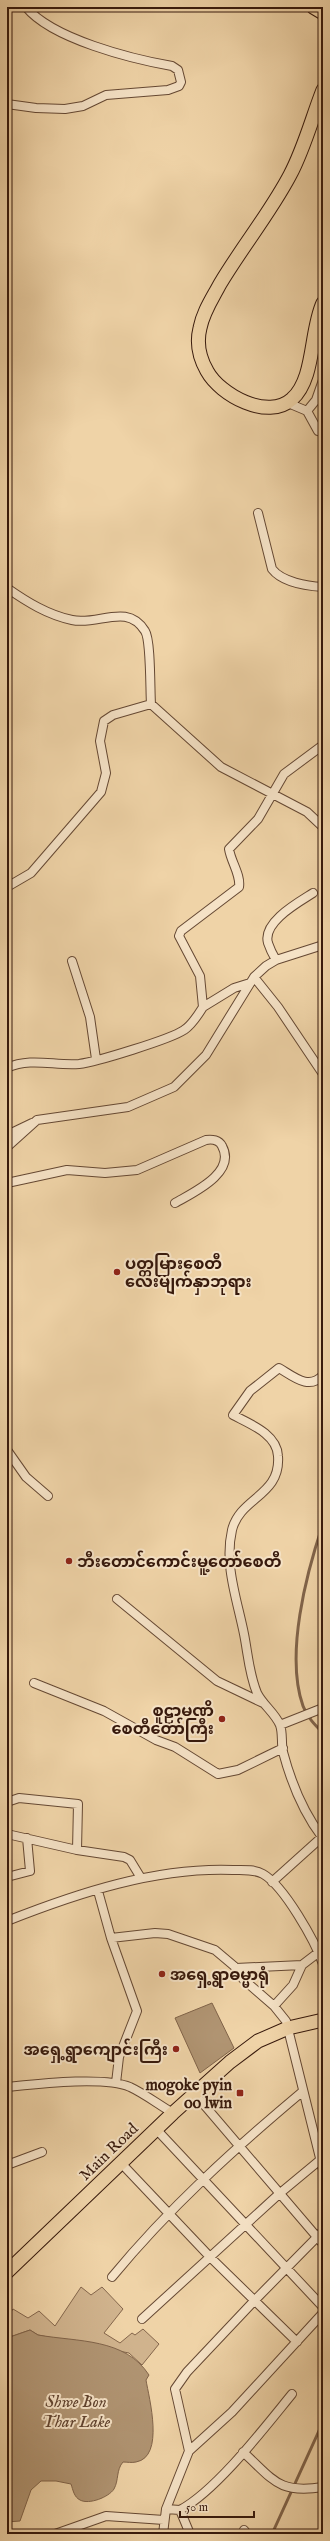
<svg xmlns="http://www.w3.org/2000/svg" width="330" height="2541" font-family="'IM FELL English','Noto Sans Myanmar',serif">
<rect width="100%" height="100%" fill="#efd3a7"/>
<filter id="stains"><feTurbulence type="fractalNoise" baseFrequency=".005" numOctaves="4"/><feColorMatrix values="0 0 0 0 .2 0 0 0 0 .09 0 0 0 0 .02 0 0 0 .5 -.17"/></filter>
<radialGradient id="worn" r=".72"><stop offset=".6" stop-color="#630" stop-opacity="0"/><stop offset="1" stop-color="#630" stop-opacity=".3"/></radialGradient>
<path fill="#d0b38d" stroke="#84664c" d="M81,2287L91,2295L102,2287L123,2309L104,2333L120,2343L132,2333L135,2335L143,2329L159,2344L142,2365L129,2353L38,2335L30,2330L7,2338V2318L13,2309L28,2318L39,2311L55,2326Z"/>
<path fill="#b09472" stroke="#806349" d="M212,2003L234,2048L200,2073L175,2018Z
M30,2330L38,2335C78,2342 125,2338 149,2375L146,2380C149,2398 165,2457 136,2462C132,2463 127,2462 123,2462C116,2470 119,2480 114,2489C109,2497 89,2505 80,2500C74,2497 73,2490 71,2484L56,2481H41L31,2490L20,2521L7,2522V2338Z"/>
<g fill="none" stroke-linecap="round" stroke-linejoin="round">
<path stroke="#806349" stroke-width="3" d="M323,1524C306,1574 285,1655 303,1706C307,1717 315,1725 323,1733
M272,2534L323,2422"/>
<defs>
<path id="street" d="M7,104L36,108L65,109L83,106L106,95L168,90L179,86L181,82L178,70L172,66C132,59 52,39 26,7
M288,403L307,411L318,431L323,432
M307,411L316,400L323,380
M258,513L272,569C282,582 307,586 323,587
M7,588C27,602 48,615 72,620C98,626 127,602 145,631C151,640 150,691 151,704L221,767L307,812L323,827
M7,887L31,873L101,792L106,773L100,741L104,721L113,715L151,704
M276,960C273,955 270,949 268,943C262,922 299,902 313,893
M72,961L90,1017L96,1059
M254,977L278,1007L323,1074
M250,983L234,988L203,1007L200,976L179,936L181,931L239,887C241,875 231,862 229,849L258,819L284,774L323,745
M7,1068C31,1057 54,1066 79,1064C96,1062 171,1039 184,1030C192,1025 198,1015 203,1007
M7,1135L32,1123
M7,1147L37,1120L128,1107L174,1087L206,1055L254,977L266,966L276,960L323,945
M7,1183L67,1170L105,1173L137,1170L206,1140C212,1139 219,1140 222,1146C237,1173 192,1193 175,1203
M7,1450L26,1477L48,1496
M117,1599L217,1681L263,1703
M34,1683L104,1711L156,1740L175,1747L218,1774L238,1770L283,1748
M280,1725L323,1708
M7,1802L19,1798L78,1804L77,1850
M7,1834L77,1850L124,1857L130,1860L141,1878
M7,1877L30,1871L27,1838
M272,1882L322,1837C303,1812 291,1782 283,1752C281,1743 283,1733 280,1725C275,1713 263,1705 257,1693C249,1674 248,1654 244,1634C237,1599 224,1565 232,1530C240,1497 281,1496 278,1456C277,1434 250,1424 233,1415L250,1391L279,1368C293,1376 309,1391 323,1375
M98,1891L111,1938L155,1933L168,1934L215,1950L234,1966L243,1979L274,2006L286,2021L323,2170
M7,1921C78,1893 156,1867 233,1870C243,1870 254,1869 263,1874C284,1886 315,1941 323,1964
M111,1938L137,2011L119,2057L116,2083
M236,1968L302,1965
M274,2006L293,1985L302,1965L319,1952
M7,2087C37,2084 104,2076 130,2087C145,2094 159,2105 173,2113
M194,2093L323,2244
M156,2129L323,2307
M120,2162L211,2258L297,2342
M7,2165L42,2152
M112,2277C169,2208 234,2149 302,2092
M142,2319L279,2194L320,2160
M189,2451L175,2389L187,2372L254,2301L323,2231
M243,2452C274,2480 278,2494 323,2487
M166,2509L180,2510L190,2534
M180,2510C217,2490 265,2427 292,2394
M244,2530L247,2534
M55,2534L106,2516L164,2520
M163,2534L166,2509L189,2451L232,2412L323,2313"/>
<path id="primary" d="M313,7L323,13
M323,90C312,118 304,149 290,175C270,213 242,247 220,284C212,299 203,312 200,328C196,344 199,357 207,371C220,395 268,421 292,399C315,379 310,331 323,303
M7,2272L173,2113L230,2062L258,2041L288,2028L323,2020"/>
</defs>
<use href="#street" stroke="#654833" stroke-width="10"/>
<use href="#primary" stroke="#37190c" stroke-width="15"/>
<use href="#street" stroke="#f5e2c6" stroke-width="8"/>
<use href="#primary" stroke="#efd3a7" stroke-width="13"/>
</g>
<g fill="#8f2418" stroke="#f5e2c6" stroke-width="1.5">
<circle cx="117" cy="1272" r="4"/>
<circle cx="69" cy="1561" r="4"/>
<circle cx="222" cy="1719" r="4"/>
<circle cx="162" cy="1974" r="4"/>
<circle cx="176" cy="2049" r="4"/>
<rect x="236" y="2089" width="8" height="8" rx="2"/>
</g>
<g text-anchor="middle" stroke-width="4" stroke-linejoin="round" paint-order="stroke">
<g font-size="16" font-weight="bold" fill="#37190c" stroke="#f5e2c6" text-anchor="start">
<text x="125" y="1269">ပတ္တမြား‌စေတီ‌<tspan x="125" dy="18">လေးမျက်နှာဘုရား</tspan></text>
<text x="77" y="1567">ဘီးတောင်ကောင်းမူ့တော်စေတီ</text>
<text x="214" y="1716" text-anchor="end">စူဠာမဏိ<tspan x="214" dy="18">စေတီတော်ကြီး</tspan></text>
<text x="170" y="1980">အရှေ့ရွာဓမ္မာရုံ</text>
<text x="168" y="2055" text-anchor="end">အရှေ့ရွာကျောင်းကြီး</text>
<text x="232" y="2090" text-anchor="end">mogoke pyin<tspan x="232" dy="18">oo lwin</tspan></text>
</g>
<g font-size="16" fill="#37190c" stroke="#f5e2c6">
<text transform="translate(108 2151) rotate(-44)" y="6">Main Road</text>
</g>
<g font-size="17" font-style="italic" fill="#614430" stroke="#f5e2c6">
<text x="76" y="2407">Shwe Bon<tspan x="76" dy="20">Thar Lake</tspan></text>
</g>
</g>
<rect width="330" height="2541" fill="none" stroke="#efd3a7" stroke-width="24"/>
<rect x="8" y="8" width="314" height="2525" fill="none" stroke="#37190c" stroke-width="2"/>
<rect x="12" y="12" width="306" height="2517" fill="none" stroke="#37190c"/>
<path d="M180 2511v6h74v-6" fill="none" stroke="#37190c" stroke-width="2"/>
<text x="186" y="2511" font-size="12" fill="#37190c" stroke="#f5e2c6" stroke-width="3" paint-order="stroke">50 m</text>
<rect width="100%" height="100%" filter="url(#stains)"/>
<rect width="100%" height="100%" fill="url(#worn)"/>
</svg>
